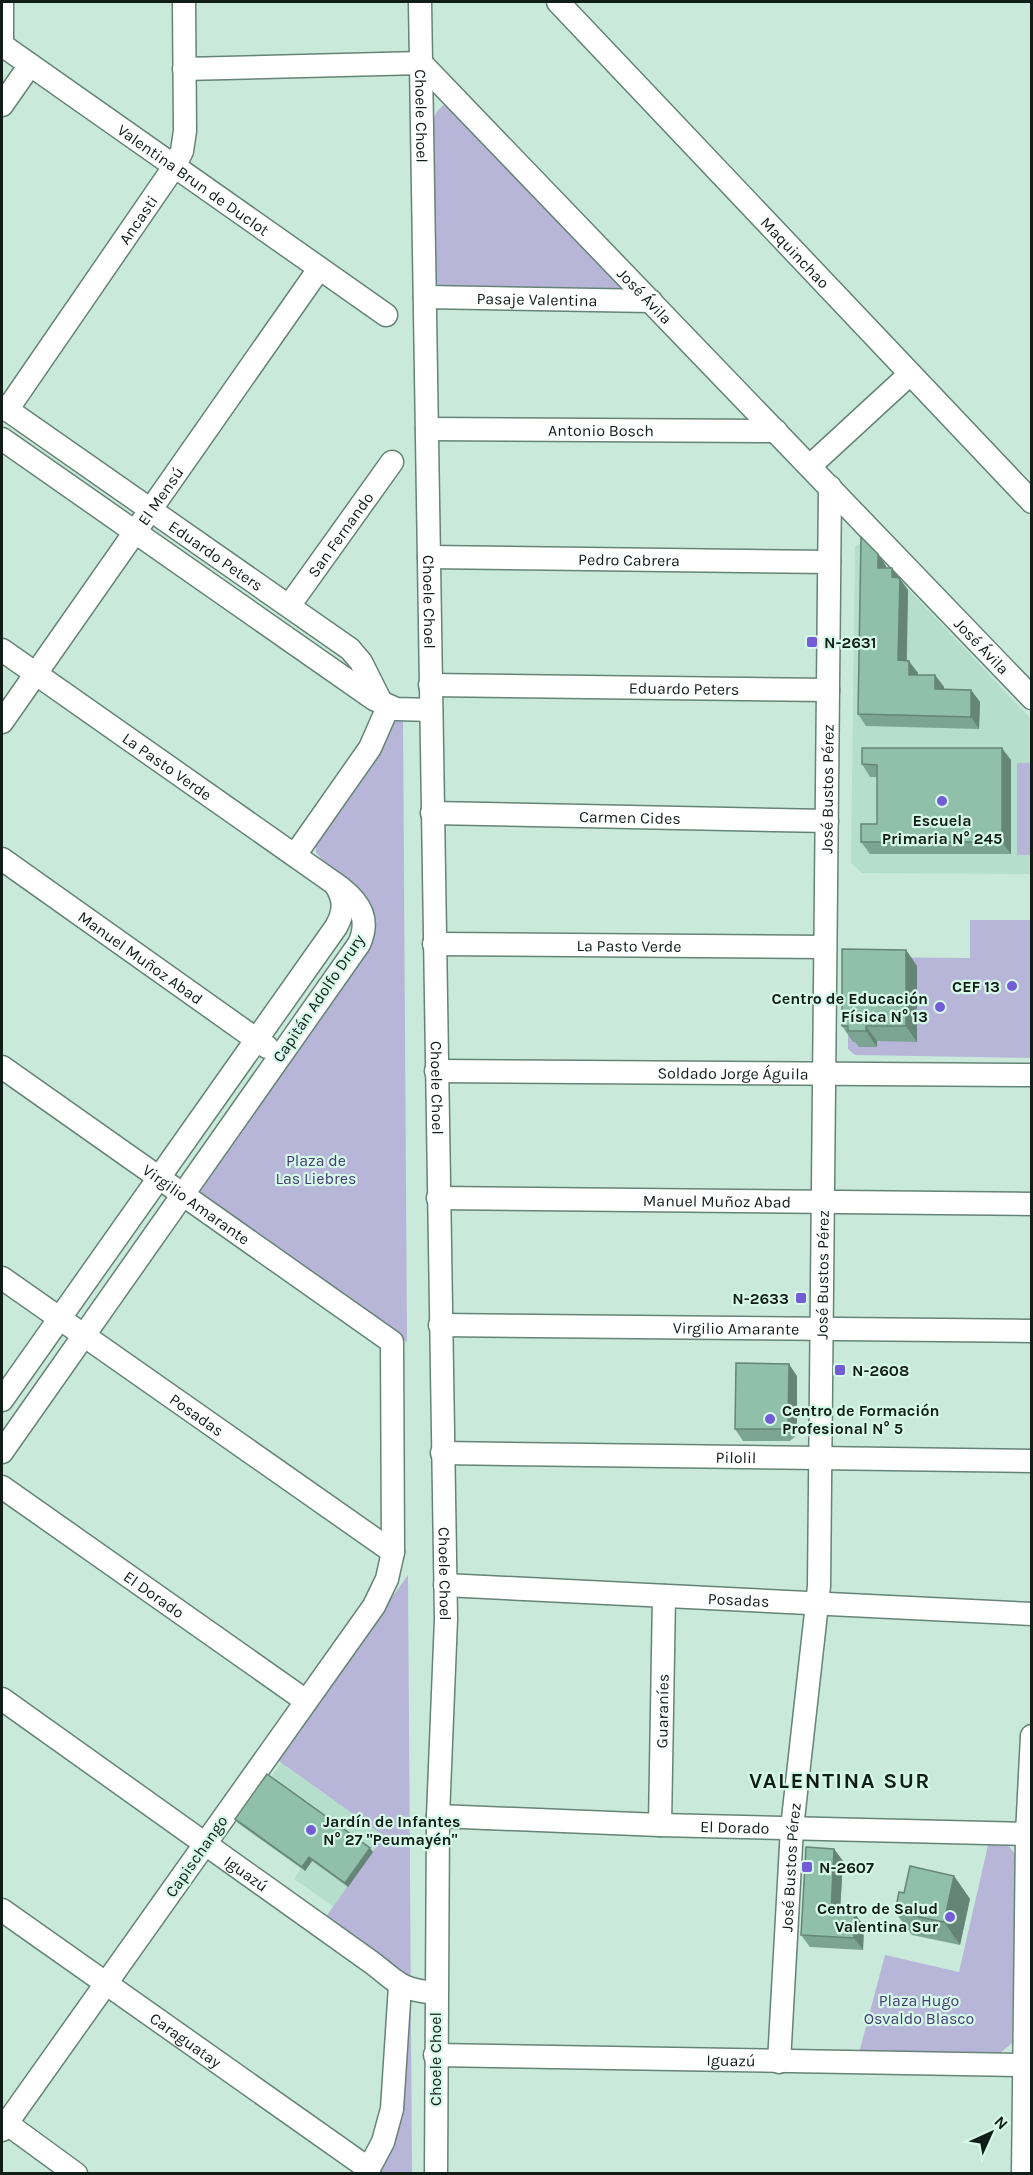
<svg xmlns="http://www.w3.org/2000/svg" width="1033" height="2175" font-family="Karla,sans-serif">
<rect width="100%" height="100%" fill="#c9eadb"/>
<path fill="#b5decc" d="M864,542L1031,719V874L862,873L851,863L855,546Z
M281,1763L384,1836L334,1907L294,1879L301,1868L238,1823Z"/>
<path fill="#b7b5d8" d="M445,104L626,291L441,289L432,277L433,119L438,110Z
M403,720L407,1342L210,1203L198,1189L365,945L324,862L316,852V841L393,722Z
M1017,763H1031V855H1017Z
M970,920H1031V1058L855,1055L848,1049V965L854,957L970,958Z
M408,1575L412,2173H376L402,2003L325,1918L384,1836L276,1759Z
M989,1841L1007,1844L1016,1855L1012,2043L999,2054L859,2053L885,1955L959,1972Z"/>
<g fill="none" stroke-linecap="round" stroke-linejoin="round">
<defs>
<g id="minor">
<path d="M2,2V46"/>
<path id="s1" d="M420,2L446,1619L438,1816L436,2174"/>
<path id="s2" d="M558,2L1032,502"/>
<path id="s3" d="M2,45L386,315"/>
<path id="s4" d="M184,69L421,63L1032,698"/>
<path d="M2,105L30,65"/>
<path id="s5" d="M425,297L651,301"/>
<path id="s6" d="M2,406L350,649L361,662L381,702"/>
<path id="s7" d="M7,410L174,167L182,151L185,131L184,2"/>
<path id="s8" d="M427,429L776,431"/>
<path d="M2,439L374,699L396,709L431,710"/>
<path d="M810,466L910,374"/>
<path id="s9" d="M429,557L829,562"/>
<path id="s10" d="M289,606L392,462"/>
<path id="s11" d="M2,650L341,888C361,904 370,920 359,944L2,1452"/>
<path id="s12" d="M430,685L828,690"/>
<path id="s13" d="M2,722L319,269"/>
<path id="s14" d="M432,813L827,821"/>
<path d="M295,855L370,748L388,707"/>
<path id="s15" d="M2,859L267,1047"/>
<path id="s16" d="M434,944L825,947"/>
<path id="s17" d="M2,1067L392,1342L393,1552L387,1579L374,1606L2,2130"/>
<path id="s18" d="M436,1071L1032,1075"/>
<path id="s19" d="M438,1198L1032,1204"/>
<path id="s20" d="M2,1278L393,1552"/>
<path id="s21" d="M440,1325L1032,1331"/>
<path d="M2,1400L336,927C345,911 345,899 335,884"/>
<path id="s22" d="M442,1453L1032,1461"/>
<path id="s23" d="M2,1487L306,1701"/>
<path id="s24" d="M445,1585L1032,1614"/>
<path id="s25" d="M2,1699L371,1962C399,1983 398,1989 435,1993"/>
<path id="s26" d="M438,1816L660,1825L1032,1834"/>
<path id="s27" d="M660,1825L664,1596"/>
<path id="s28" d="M2,1910L369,2169"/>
<path id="s29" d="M435,2055L1024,2065"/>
<path id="s30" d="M779,2062L792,1828L819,1586L830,487"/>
<path d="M2,2120L76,2174"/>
<path d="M366,2174L383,2142L392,2109L400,1986"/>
<path d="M1023,2174L1027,1834L1032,1736"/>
</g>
</defs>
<use href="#minor" stroke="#658376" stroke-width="25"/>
<use href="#minor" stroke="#fff" stroke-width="22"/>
</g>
<path fill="#7ca492" d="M878,554L886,566V568H892L908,590L907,661L918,673V675H935L944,687V689L971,690L980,702L979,729L866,726L858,714Z
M1011,760V854H870L861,842L877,824V777H870L862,764Z
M906,950L917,966V1042L877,1041V1047H859L855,1042H853L842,1026Z
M797,1376V1435L790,1441H743L735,1429Z
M235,1819L373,1852L348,1887L312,1861L305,1871L238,1823Z
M834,1849L843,1861L840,1913L855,1914L864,1926L863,1950L810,1947L801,1935Z
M954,1876L970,1899L960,1945L912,1935L895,1912L904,1893Z"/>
<path fill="#658677" d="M878,554L886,566V580L878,568Z
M892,568L908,590L906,672L898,660Z
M909,661L918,673L917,687L909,675Z
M935,675L944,687L943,701L935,689Z
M971,690L980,702L979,729L971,717Z
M1002,748L1011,760V854L1002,842Z
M906,950L917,966V1042L906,1026Z
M866,1026L877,1041V1047L866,1031Z
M789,1364L797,1376V1435L788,1423Z
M370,1848L373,1852L348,1887L345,1883Z
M834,1849L843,1861L839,1925L831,1913Z
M309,1857L312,1861L305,1871L302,1867Z
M954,1876L970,1899L960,1945L944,1922Z
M855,1914L864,1926L863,1950L854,1938Z"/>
<path fill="#90bfaa" stroke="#658677" stroke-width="1.5" d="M861,537L878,554V568H892V577L900,578L898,660L909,661V675H935V689L971,690V717L858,714Z
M862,748H1002V842H861V824H877V765L862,764Z
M842,949L906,950V1026H866V1031H848V1026H842Z
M736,1363L789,1364L788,1423L782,1429H735Z
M267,1774L370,1848L345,1883L309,1857L302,1867L235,1819Z
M806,1847L834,1849L831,1913L855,1914L854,1938L801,1935Z
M910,1866L954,1876L944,1922L895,1912L899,1892L904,1893Z"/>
<g fill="#735cd6" stroke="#d6f8e8" stroke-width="2">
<rect x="806" y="636" width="12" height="12" rx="3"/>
<circle cx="942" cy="801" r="6"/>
<circle cx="1012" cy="986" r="6"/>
<circle cx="940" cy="1007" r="6"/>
<rect x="795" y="1292" width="12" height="12" rx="3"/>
<rect x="834" y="1364" width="12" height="12" rx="3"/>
<circle cx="770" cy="1419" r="6"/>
<circle cx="311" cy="1830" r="6"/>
<rect x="801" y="1861" width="12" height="12" rx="3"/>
<circle cx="950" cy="1917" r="6"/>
</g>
<g text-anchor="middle" stroke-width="4.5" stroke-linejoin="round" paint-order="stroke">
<g font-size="16" fill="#111d18" stroke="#d6f8e8">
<text dy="6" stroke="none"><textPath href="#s1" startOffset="114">Choele Choel</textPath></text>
<text dy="6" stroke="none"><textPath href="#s3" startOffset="234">Valentina Brun de Duclot</textPath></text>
<text dy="6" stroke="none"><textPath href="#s7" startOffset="231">Ancasti</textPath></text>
<text dy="6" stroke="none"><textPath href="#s2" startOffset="345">Maquinchao</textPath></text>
<text dy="6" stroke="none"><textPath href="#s4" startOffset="560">José Ávila</textPath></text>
<text dy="6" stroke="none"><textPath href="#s5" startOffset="112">Pasaje Valentina</textPath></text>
<text dy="6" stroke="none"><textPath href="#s8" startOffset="174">Antonio Bosch</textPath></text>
<text dy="6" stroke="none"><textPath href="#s13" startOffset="276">El Mensú</textPath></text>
<text dy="6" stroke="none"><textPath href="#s10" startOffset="88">San Fernando</textPath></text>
<text dy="6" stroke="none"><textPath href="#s6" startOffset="261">Eduardo Peters</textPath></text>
<text dy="6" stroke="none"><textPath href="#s9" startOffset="200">Pedro Cabrera</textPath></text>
<text dy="6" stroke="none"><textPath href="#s1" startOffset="600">Choele Choel</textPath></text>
<text dy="6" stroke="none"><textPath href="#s4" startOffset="1046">José Ávila</textPath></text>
<text dy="6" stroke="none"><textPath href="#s12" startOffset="254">Eduardo Peters</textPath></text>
<text dy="6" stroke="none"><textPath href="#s11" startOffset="202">La Pasto Verde</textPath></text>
<text dy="6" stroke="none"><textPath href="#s30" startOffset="1275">José Bustos Pérez</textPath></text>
<text dy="6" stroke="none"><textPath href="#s14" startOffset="198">Carmen Cides</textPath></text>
<text dy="6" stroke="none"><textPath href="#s16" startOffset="195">La Pasto Verde</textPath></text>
<text dy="6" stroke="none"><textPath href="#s15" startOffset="170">Manuel Muñoz Abad</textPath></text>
<text transform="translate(318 998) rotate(-56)" y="6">Capitán Adolfo Drury</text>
<text dy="6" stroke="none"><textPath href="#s18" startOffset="297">Soldado Jorge Águila</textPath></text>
<text dy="6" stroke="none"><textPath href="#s1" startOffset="1086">Choele Choel</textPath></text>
<text dy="6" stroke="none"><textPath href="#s19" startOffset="279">Manuel Muñoz Abad</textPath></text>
<text dy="6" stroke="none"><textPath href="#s17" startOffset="238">Virgilio Amarante</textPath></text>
<text dy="6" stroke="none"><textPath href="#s30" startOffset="789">José Bustos Pérez</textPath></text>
<text dy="6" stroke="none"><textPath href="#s21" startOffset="296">Virgilio Amarante</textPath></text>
<text dy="6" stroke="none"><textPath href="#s20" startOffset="238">Posadas</textPath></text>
<text dy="6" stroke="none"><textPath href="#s22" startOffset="294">Pilolil</textPath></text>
<text dy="6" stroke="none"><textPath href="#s1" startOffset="1572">Choele Choel</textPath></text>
<text dy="6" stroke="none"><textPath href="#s23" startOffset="186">El Dorado</textPath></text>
<text dy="6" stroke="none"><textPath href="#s24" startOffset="294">Posadas</textPath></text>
<text dy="6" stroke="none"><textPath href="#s27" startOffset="114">Guaraníes</textPath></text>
<text dy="6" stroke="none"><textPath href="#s26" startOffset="297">El Dorado</textPath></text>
<text transform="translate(196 1856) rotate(-55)" y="6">Capischango</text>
<text dy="6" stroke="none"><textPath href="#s30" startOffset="195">José Bustos Pérez</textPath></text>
<text dy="6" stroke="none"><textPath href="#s25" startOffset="300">Iguazú</textPath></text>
<text dy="6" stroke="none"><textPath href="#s28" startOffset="225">Caraguatay</textPath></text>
<text transform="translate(435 2059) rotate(-90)" y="6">Choele Choel</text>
<text dy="6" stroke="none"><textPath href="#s29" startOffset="296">Iguazú</textPath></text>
</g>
<g font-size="16" font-weight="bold" fill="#111d18" stroke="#d6f8e8" text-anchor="start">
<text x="824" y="648">N-2631</text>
<text x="942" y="826" text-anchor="middle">Escuela<tspan x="942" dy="18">Primaria N° 245</tspan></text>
<text x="1000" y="992" text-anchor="end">CEF 13</text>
<text x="928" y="1004" text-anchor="end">Centro de Educación<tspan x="928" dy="18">Física N° 13</tspan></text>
<text x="789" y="1304" text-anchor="end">N-2633</text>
<text x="852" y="1376">N-2608</text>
<text x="782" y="1416">Centro de Formación<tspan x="782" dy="18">Profesional N° 5</tspan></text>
<text x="323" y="1827">Jardín de Infantes<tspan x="323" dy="18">N° 27 "Peumayén"</tspan></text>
<text x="819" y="1873">N-2607</text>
<text x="938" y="1914" text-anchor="end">Centro de Salud<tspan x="938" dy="18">Valentina Sur</tspan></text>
</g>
<g font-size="16" fill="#433b70" stroke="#d6f8e8">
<text x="316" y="1166">Plaza de<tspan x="316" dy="18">Las Liebres</tspan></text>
<text x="919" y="2006">Plaza Hugo<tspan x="919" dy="18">Osvaldo Blasco</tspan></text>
</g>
<g font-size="22" font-weight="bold" letter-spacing="1.5" fill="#111d18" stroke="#d6f8e8">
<text x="840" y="1788">VALENTINA SUR</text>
</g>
</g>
<rect width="1033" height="2175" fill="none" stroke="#111d18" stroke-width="6"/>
<g transform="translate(991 2133) rotate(45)" stroke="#d6f8e8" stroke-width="4.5" paint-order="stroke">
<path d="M0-4.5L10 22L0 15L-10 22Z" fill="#111d18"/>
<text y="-9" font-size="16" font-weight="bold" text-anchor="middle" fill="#111d18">N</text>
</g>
</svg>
